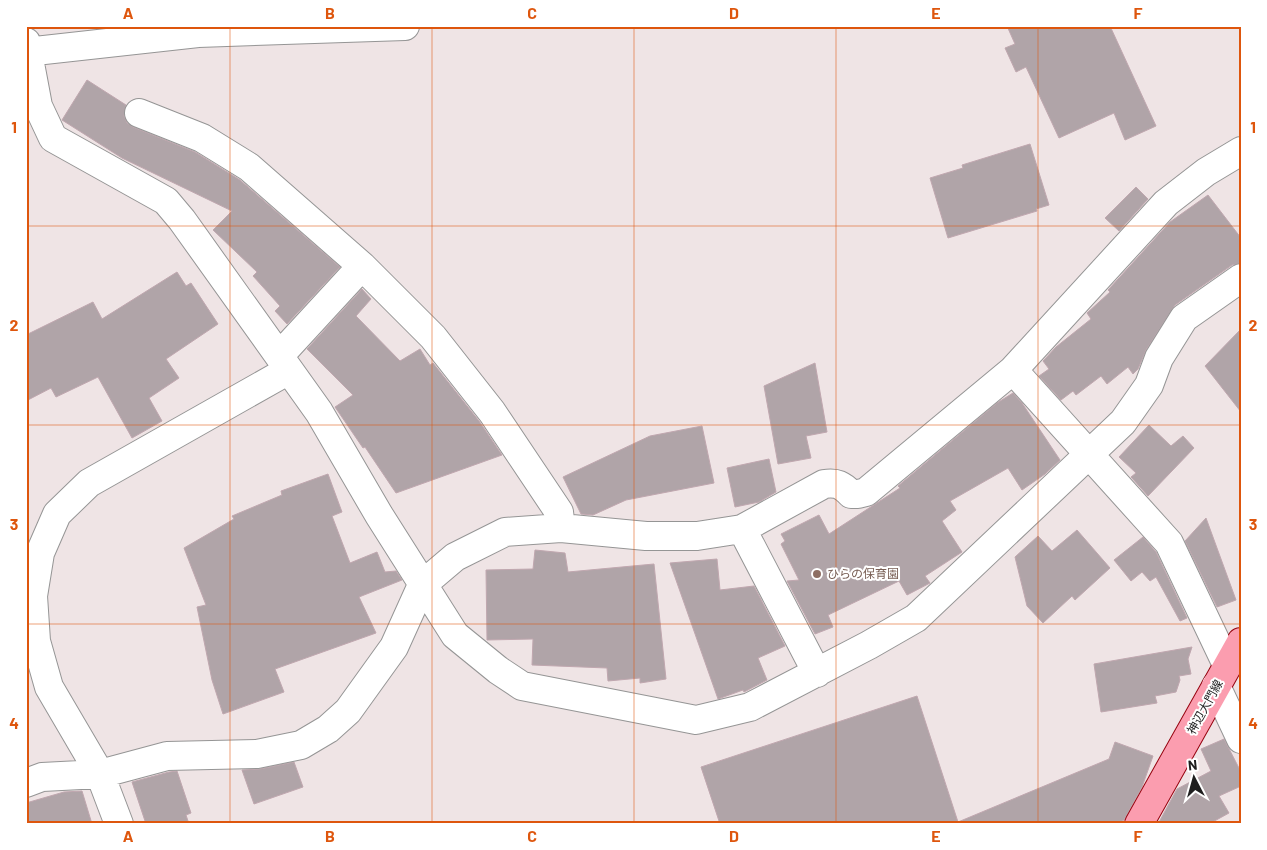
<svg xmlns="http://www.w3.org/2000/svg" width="1267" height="850" font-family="Barlow,'Noto Sans JP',sans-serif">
<rect width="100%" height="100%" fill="#efe4e5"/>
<path fill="#b0a4a8" stroke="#c0a7af" d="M1007,26H1110L1156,126L1125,140L1114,113L1059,138L1026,67L1016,72L1005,48L1015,44Z
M87,80L126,105L124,116L127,123L133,127L195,152L240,180L340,267L287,324L275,311L280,306L253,276L257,272L213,230L232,211L122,158L62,120Z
M1030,144L1049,205L1036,209L1037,211L948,238L930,178L963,168L962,165Z
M1136,187L1148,199L1119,231L1105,218Z
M1208,195L1241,238V263L1232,265L1175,305L1146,350L1138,369L1133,374L1128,367L1107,384L1101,376L1076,395L1073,391L1061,400L1039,376L1049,369L1043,361L1056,347L1091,319L1087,313L1110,292L1108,290L1170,222Z
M177,272L186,286L191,283L218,324L166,359L179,378L149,398L162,421L132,438L98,377L56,397L51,388L26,401V335L93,302L102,319Z
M362,289L371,299L356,316L400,361L420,349L430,365L433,363L479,421L502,455L396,493L365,447L363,448L335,407L353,395L307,349Z
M1241,329V412L1205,366Z
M815,363L827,432L806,436L811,458L778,464L764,386Z
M1013,393L1022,403L1060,460L1045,474L1022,490L1008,468L950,501L956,510L942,521L962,552L925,576L930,583L907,595L899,581L828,615L833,627L815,634L787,581L799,580L781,544L785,541L781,534L819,515L829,534L900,488L898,486L997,403Z
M1149,425L1171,446L1183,436L1194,448L1148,496L1131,477L1136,473L1119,457Z
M702,426L714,483L626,500L593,515L581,514L563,477L650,436Z
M769,459L776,492L759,502L735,507L727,468Z
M328,474L342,512L332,516L350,563L377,552L385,572L396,571L402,580L359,597L376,633L275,669L284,692L223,714L212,680L197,607L206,605L184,548L234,519L232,516L282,495L281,491Z
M1206,518L1236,600L1217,607L1185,541Z
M1077,530L1110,568L1075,600L1072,596L1043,623L1027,606L1015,557L1038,536L1052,551Z
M1143,537L1156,552L1187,618L1180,621L1156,577L1150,581L1142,572L1131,581L1114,560Z
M535,550L565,553L568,572L654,564L666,679L640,683V678L608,681L607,668L532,665L533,639L487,640L486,570L533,569Z
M717,559L720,590L754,586L785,646L758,658L767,680L744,692L743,690L718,699L670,563Z
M1192,647L1188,659L1191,674L1179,676L1180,680L1176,692L1155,696L1157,703L1101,712L1094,664Z
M917,696L958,822L1109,759L1115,742L1153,756L1142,787L1124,820L1116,824H720L701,767Z
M1224,739L1241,772V786L1219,796L1229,813L1209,824H1158L1177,789L1211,771L1201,749Z
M294,762L303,787L254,804L242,770L260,769Z
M177,771L191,813L186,815L189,824H146L132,782L169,772Z
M82,791L92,824H26V803L64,792Z"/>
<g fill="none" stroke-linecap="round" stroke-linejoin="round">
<defs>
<path id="minor" d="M26,42L38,106L53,138L166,201L182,220L319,412L379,515L455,635L498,670L522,686L696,720L750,707L869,645L916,618L1123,422L1149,385L1159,358L1184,318L1241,278
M26,52L198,33L405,26
M139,113L202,138L249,167L362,266L433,337L492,412L559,512L561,528
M280,355L362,266
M1013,370L1169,543L1227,665
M742,529L817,673
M1216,686L1241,739
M26,783L42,777L100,774L167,756L257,754L301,745L328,729L348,711L394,647L422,585L455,557L505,532L561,528L646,536H697L742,529L824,484C837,482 842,485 851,494H858L866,492L1013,370L1166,203L1206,172L1241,151
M119,824L100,774L49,687L36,641L33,596L40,553L57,514L89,483L289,370"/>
<path id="major" d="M1139,824L1241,642"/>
</defs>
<use href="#minor" stroke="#959595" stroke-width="30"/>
<use href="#major" stroke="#96020e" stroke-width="30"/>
<use href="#minor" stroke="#fff" stroke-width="28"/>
<use href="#major" stroke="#fb9daf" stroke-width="28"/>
</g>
<path fill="none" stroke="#de560d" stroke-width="1" stroke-opacity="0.55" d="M230,26V824M432,26V824M634,26V824M836,26V824M1038,26V824M26,226H1241M26,425H1241M26,624H1241"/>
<circle fill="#8d6e63" stroke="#fff" stroke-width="2" cx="817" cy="574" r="5"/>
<g text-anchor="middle" stroke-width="4" stroke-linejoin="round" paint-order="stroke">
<g font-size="12" fill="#785e54" stroke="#fff" text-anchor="start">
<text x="827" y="578">ひらの保育園</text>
</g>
<g font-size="12" fill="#1e1e1e" stroke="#fff">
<text transform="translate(1205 707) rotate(-61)" y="4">神辺大門線</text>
</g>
</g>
<rect width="1267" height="850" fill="none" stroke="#ffffff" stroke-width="55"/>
<g transform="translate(1194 778) rotate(354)" stroke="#ffffff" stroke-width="4" paint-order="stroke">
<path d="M0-4L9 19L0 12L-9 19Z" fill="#1e1e1e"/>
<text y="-8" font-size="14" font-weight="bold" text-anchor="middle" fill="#1e1e1e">N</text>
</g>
<rect x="28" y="28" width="1212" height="794" fill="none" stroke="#de560d" stroke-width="2"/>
<g font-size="16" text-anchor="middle" font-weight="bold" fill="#de560d">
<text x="128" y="19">A</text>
<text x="330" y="19">B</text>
<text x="532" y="19">C</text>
<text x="734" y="19">D</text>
<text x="936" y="19">E</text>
<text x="1138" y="19">F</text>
<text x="14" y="133">1</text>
<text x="1253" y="133">1</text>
<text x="14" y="331">2</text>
<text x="1253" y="331">2</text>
<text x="14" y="530">3</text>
<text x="1253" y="530">3</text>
<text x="14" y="729">4</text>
<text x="1253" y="729">4</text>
<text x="128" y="842">A</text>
<text x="330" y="842">B</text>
<text x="532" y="842">C</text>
<text x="734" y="842">D</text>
<text x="936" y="842">E</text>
<text x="1138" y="842">F</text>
</g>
</svg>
